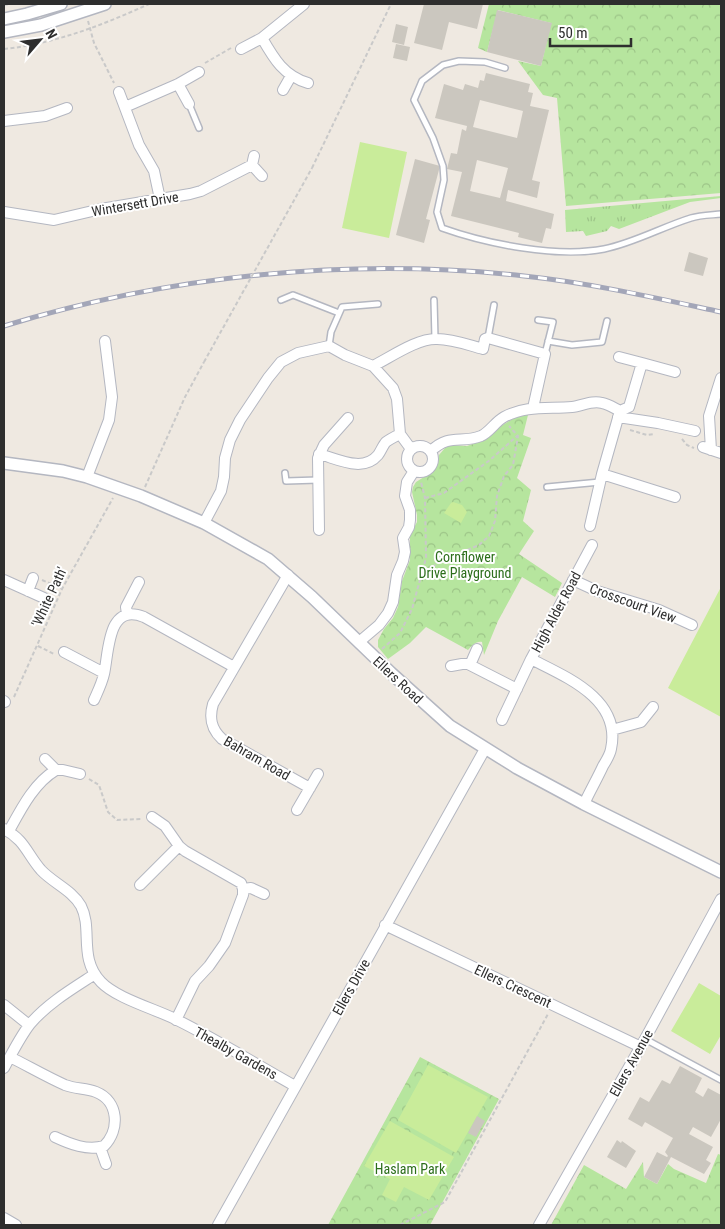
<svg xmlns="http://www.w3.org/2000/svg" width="725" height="1229" font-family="'Roboto Condensed',sans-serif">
<defs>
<pattern id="grass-tufts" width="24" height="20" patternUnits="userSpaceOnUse" patternTransform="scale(1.25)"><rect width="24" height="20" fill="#b6e59e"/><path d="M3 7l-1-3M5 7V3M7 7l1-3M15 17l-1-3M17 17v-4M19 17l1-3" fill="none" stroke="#9dc588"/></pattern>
<pattern id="park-crowns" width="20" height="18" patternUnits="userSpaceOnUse" patternTransform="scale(1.25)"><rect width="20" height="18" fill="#b6e59e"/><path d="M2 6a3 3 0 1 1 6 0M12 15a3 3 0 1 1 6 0" fill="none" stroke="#9dc588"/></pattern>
</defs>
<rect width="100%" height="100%" fill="#efe9e1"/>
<path fill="url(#grass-tufts)" d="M721,196V198L690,202L619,229L611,226L607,231L586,236L583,231L566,232L565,210Z"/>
<path fill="url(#park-crowns)" d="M489,4H721V193L566,206L557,98L543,95L518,61L541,66L551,23L498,10L487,52L478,48Z
M519,415H528L523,435L531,438L517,478L531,490L523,521L534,531L519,554L562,583L555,597L522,577L498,621L484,655L482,642C476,641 472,646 468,650L426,627L410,643L388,659L378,647V640L384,629L393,618L398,607L402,581L410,560V535L417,522V515L412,492L413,487L416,482L432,472L438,464L439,455L445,448L450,445L467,446L484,440L501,426Z
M420,1057L499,1099L430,1225H328Z
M718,1154L721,1155V1225H551L584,1165L626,1189L643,1162L644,1177L657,1184L668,1164L674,1169L706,1183Z"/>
<path fill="#c9ec9a" d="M360,142L407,152L389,238L342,228Z
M453,502L462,505L467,512L461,523L444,513L451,503Z
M721,587V717L668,688Z
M699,983L721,996V1035L710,1054L671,1031Z
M428,1065L488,1097L456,1153L398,1120Z
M390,1121L454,1157L429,1200L404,1187L396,1202L382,1195L390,1179L364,1166Z"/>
<path fill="#cbc7bf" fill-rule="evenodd" d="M424,4H483L477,29L449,22L442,50L414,43Z
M497,10L552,23L541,66L487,52Z
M396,24L408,27L404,45L392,42Z
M396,44L410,47L407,61L393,58Z
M486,73L530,84L528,92L533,93L530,106L549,110L532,180L540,182L537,198L508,190L506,201L554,214L551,229L546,228L542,243L518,237L519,233L451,216L462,172L447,169L451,153L457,154L462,129L466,131L467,126L435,118L444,84L463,90L465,84L478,88L480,80L484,81ZM480,100L523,111L517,138L473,127ZM477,160L508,168L500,198L470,191Z
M415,159L440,166L426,219L430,220L424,243L396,235Z
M689,252L708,258L703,276L684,271Z
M680,1066L702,1078L695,1092L703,1097L708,1088L721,1095V1119L711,1137L693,1127L689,1134L713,1147L706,1160L711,1163L704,1174L671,1157L657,1184L644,1177L657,1152L667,1157L668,1156L665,1152L673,1138L645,1122L642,1127L628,1119L640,1097L649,1102L662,1080L670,1084Z
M477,1116L485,1121L476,1137L468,1133Z
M617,1140L621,1143L622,1141L636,1151L626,1168L607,1157Z"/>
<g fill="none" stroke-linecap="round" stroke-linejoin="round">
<defs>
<path id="service" d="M505,68L485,62L459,61L443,65L422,81L414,100L433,138L443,166L444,180L437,212L442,228C487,244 557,258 604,249C634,243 662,227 691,218C700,215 711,215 721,214
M189,104L199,128
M281,300L293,295L339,313
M434,300L435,339
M538,320L553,322L545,354
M488,338L494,305
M548,341L572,345L602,342L607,321
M329,346L331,332L342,307L378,304
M285,473L286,481L318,480
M547,487L600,482
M645,1039L721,1080"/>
<path id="minor" d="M262,38C274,59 284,76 308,83
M241,49L262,38L304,4
M178,84L189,104
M283,90L291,76
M119,92L139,145L154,171L160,199
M125,107L178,84L199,72
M4,121L45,116L67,108
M252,165L262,176
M4,212L54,220L101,209L190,194L201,191L252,165L254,156
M619,357L642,363
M373,366C391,357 418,338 437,339C453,339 468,345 483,349L485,339L488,338L545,354L533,408
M620,411L602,474L675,497
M620,411L629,407L642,363L675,372
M618,417L658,423L695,431
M407 459a13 13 0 1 1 26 0a13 13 0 1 1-26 0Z
M703,447L721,453
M711,450L709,416L721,378
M431,451C450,433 461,444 481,436C490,432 495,422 504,417C526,405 548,409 572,407C582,406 592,400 602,403C608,404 614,408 620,411
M319,454C338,459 363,473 378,455C381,451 383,445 386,442C390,439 396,436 400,434
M87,477L109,420L112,397L105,341
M204,523L221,491L224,477L225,458L230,440L240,420L268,378L281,362L298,353L329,346L345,355L373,366L393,388L397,399L400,434L411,449
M590,526L602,474
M319,530L318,458L324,445L348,418
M288,575L213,704C209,718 211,729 222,739L310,788
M4,580L44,598
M573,580L597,591L659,610L692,625
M28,591L33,578
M127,614L126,607L139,582
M359,642L379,625L388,613L393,602L397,575L403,561L405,552L403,538L409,527L410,520V510L405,496L407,482L414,471
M64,652L104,673
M470,665L477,649
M451,666L462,664H468L517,689
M94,700C98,691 102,683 104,674C109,652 107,602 144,617L234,667
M4,701L5,702
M502,720L531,659
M612,730L641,722L653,707
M56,770H63L80,774
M584,804C590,791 597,779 603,766C606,761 610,755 611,749C622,699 566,677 531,659L592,545
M297,810L318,774
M152,817L165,826L179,846L185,851L241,883L243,889V895L225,943L209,966L195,981L176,1020
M4,829C25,840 27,854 41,870C53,883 72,890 81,906C93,929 78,958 101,982C116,998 155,1009 175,1019C216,1039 255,1064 295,1086
M9,831C21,809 34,783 56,770L45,759
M140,885L179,846
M243,889L251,888L264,894
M385,925L641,1047
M4,1005L29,1025
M10,1057C28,1066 47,1077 65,1085C75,1089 86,1088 96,1092C119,1101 120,1130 104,1146C87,1151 70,1144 55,1137
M4,1068C12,1053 20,1037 30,1024C48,1003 72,989 95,974
M100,1147L106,1164
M4,1218L16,1225
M218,1225L485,749
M539,1225L645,1039L721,899"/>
<path id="tertiary" d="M4,19L27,14L61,4
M4,32L41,25L105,4
M4,463L63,471L87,477L141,496L204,523L268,559L312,597L391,673L450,726L517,768L584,804L721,872"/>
</defs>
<use href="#service" stroke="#b4b7c1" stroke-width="8"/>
<use href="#minor" stroke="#b4b7c1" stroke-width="12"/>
<use href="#tertiary" stroke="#b4b7c1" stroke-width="14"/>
<path stroke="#c9c9c9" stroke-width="2" stroke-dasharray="4 2.5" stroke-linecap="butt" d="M4,5L9,4
M88,21L94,43L114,83
M4,49C54,44 103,25 149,4
M205,63L231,48
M312,168L391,4
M630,430L647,435L654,434
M682,439L687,445L694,448
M145,487L185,397L204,362
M425,498L444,493L490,460L517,436
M422,575L439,562L479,545L489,536L495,521L497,496L504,476L513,465L518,436L509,426
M42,580L61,588
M38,646L54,654
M382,649L400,633L412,609L426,558L425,498L421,482
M14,697L62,589L113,498
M89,779L99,785L108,812L117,820L142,819
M400,1225L445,1202L548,1014"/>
<use href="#service" stroke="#fff" stroke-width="5"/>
<use href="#minor" stroke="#fff" stroke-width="10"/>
<use href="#tertiary" stroke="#fff" stroke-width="11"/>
<defs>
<path id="rail" d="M4,326C171,275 350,257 524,276C591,283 656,298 721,312"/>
</defs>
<use href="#rail" stroke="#a3a6b8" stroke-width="5"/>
<use href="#rail" stroke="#fff" stroke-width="3" stroke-dasharray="9" stroke-linecap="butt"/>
<path stroke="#c9c9c9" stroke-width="2" stroke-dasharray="4 2.5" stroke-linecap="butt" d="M204,362L312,168"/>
</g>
<g text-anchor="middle" stroke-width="4" stroke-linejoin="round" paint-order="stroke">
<g font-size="14" fill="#2e2e2e" stroke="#fff">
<text transform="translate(135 204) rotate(-10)" y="5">Wintersett Drive</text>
<text transform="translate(49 597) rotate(-65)" y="5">'White Path'</text>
<text transform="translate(633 603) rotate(20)" y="5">Crosscourt View</text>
<text transform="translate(556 612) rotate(-62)" y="5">High Alder Road</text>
<text transform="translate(398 680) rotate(43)" y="5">Ellers Road</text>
<text transform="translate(257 758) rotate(30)" y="5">Bahram Road</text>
<text transform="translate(513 986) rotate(25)" y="5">Ellers Crescent</text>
<text transform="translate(351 987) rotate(-61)" y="5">Ellers Drive</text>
<text transform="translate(236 1053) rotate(29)" y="5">Thealby Gardens</text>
<text transform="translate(631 1063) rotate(-61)" y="5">Ellers Avenue</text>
</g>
<g font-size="14" fill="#2c6e1b" stroke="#fff">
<text x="465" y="562">Cornflower<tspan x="465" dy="16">Drive Playground</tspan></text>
<text x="410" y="1174">Haslam Park</text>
</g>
</g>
<rect width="725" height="1229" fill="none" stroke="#2e2e2e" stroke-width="10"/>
<g transform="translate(40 40) rotate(62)" stroke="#ffffff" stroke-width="4" paint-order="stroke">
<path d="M0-4L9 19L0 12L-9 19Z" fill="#2e2e2e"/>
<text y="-8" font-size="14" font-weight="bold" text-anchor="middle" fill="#2e2e2e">N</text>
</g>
<path d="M550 38v8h81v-8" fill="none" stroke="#2e2e2e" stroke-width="2.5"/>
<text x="558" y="38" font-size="15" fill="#2e2e2e" stroke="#ffffff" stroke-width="4" paint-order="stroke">50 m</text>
</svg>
